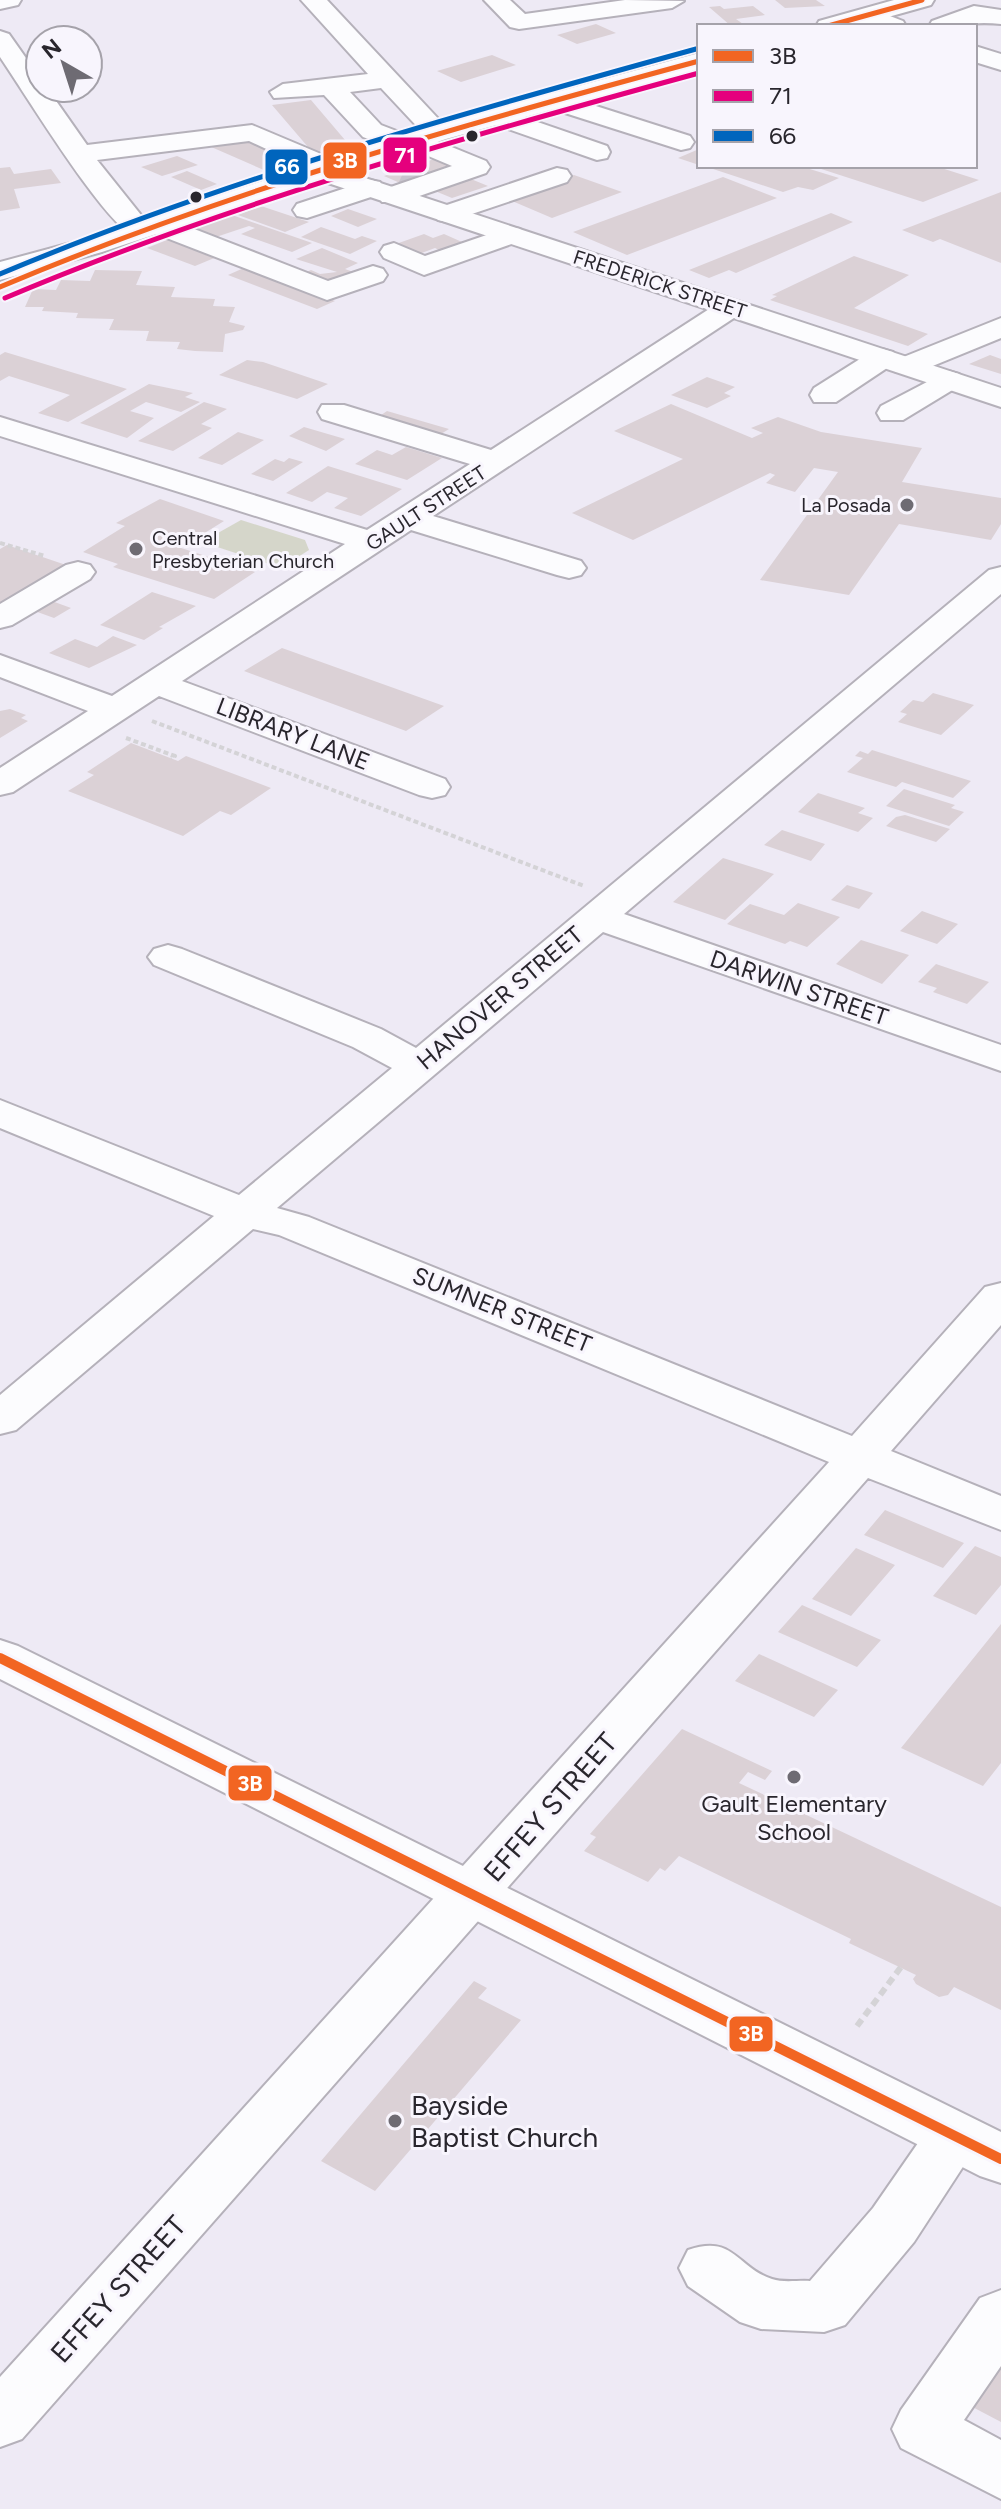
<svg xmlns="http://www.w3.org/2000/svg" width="1001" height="2509" font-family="Figtree,sans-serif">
<rect width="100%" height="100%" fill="#eeeaf5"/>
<path fill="#d5d6ca" d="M241,520L305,540L309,550L281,568L202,542Z"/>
<path fill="#dbd1d6" d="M775,0H816L825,6L785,8Z
M720,6L724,9L753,6L765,15L736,19L743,24L731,26L709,7Z
M596,24L616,33L577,44L557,35Z
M492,55L516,65L461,82L437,71Z
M311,100L345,140L342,144L314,154L272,105Z
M239,137L295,161L266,171L209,146Z
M699,149V165L678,158Z
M177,156L198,165L162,176L141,167Z
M440,157L456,163L400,183L384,176Z
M704,166H800L839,178L813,190L798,187L783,192Z
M812,166H935L979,180L923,202Z
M10,167L14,174L51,169L61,183L14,189L20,208L0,211V168Z
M187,171L217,184L201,190L171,177Z
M574,175L622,192L552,218L505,198Z
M723,177L777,198L627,255L573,232Z
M471,179L488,186L452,198L435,191Z
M1001,192V263L940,239L933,242L902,230Z
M261,206L309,222L285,232L238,215Z
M348,209L377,219L358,227L331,216Z
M831,213L853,222L736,273L729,270L709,278L689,270Z
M232,215L312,243L292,252L241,234L255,228L249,226L213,238L190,230Z
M321,227L355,239L362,236L377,241L350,254L301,237Z
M424,234L433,238L444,234L471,246L447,254L435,248L419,254L396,244Z
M177,236L224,254L195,266L147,248Z
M322,248L358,263L345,269L356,273L326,285L300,275L311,270L320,274L337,272L296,259Z
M854,256L909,275L854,308L928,334L908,346L770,300L777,296L772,295Z
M246,267L335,301L317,309L228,275Z
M95,270L142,271L136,285L175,287L171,297L215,299L213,306L235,307L229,322L245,326L243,330L225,334L223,352L195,351L177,349L180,342L146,341L149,331L109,330L114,319L76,318L78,313L42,311L44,307H25L33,289L56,290L61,280L90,281Z
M5,352L127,389L68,422L38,413L70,395L9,376L0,381V355Z
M990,355L1001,359V374L969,364Z
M247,360L263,362L328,384L297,399L219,375Z
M707,377L735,387L724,393L731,396L707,408L671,395Z
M149,384L193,393L185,397L200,402L181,412L146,402L130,411L154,418L127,438L80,423Z
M204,402L227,409L201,424L212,428L173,451L138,441Z
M671,404L752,438L763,433L751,428L778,417L821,432L922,448L902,482L1001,498V524L991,540L899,524L849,595L760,580L838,472L814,468L795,492L766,483L775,475L770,473L633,540L572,513L683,459L614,431Z
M387,411L449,429L436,437L374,420Z
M304,427L345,439L326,451L289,436Z
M238,432L264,440L222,465L198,458Z
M406,447L442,458L407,480L355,464L377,450L392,455Z
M289,458L303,462L273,481L251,474L275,459L284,462Z
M328,466L402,489L361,516L334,508L348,498L327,492L312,502L286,493Z
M160,499L224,521L195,539L189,537L175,546L255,572L214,599L113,567L118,564L83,552L125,526L116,523Z
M7,545L69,566L0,607V549Z
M152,592L196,606L159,627L163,628L144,640L100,625Z
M49,600L71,608L54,618L32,610Z
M113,636L137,645L89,668L49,653L75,639L97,647Z
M282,648L444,706L406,731L244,671Z
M933,693L974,705L941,735L898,722L907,714L900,712L913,700L923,702Z
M10,709L26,715L21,718L28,721L0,738V711Z
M131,743L178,761L186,756L271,788L231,815L220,811L183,836L68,791L94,775L87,772Z
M872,750L971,781L953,798L902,782L896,787L847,772L863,758L855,756L860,751L868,754Z
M904,789L955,805L951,808L964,812L949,826L886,806Z
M818,793L865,808L858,813L873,818L858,832L798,812Z
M905,815L950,829L936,842L886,826L896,817Z
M782,830L825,844L811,861L764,845Z
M723,858L774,874L725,920L673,902Z
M847,885L873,893L859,909L831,900Z
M798,903L840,917L807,947L790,941L785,944L727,924L750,904L784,915Z
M922,911L958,924L937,944L900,931Z
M861,940L909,955L882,984L836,964Z
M936,964L989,982L967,1004L933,992L937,988L918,982Z
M885,1510L964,1543L943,1568L864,1535Z
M975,1546L1001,1557V1585L976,1615L933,1596Z
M856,1548L895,1565L851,1616L812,1599Z
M802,1605L881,1640L857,1667L778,1632Z
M1001,1624V1763L983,1786L901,1748Z
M759,1654L838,1690L814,1717L735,1681Z
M682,1729L772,1771L765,1780L748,1772L739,1783L1001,1907V2010L954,1987L948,1995L939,1997L916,1984L913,1979L916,1975L849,1943L851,1939L679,1856L665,1871L660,1868L648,1882L584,1851L596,1837L590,1834Z
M474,1981L487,1988L478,1998L521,2020L375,2191L321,2161Z
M1001,2345V2422L963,2402Z"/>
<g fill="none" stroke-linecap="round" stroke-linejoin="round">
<path stroke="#c7c3cd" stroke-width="28" stroke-dasharray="28 14" stroke-linecap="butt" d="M405,169L420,176"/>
<defs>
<path id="minor" d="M0,0H21L18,5L0,9Z
M301,0H327L446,127L450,133L437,141L486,161L490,167L486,173L402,202H382L378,196L382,190L452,166L414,150H397L363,137L324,95L274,98L270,92L283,84L368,74ZM381,88L425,135H407L381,125L350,92Z
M484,0H510L525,14L625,0L684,1L672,8L519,29L510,27Z
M974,6L1001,10V24C976,21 954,26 929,26L932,21Z
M869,8L903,21L906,26C889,26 869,30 857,15Z
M0,31L9,34L40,78V88H47L87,145L252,125L340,162L344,168L340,174H320L249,141L97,160L145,220L156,216L166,218L328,281L373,266L383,269L387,275L383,281L327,300L151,232L138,238C108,231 23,90 0,57Z
M975,46L1001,54V70L975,62Z
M552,92L690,136L694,142L690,148L681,150L543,106L539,100L543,94Z
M497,108L607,146L610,152L607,158L597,160L488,122L484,116L488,110Z
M557,168L567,170L571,176L567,182L448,222L438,220L434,214L438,208Z
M370,180L380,182L384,188L380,194L307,218L297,216L293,210L297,204Z
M510,227L520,229L524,235L520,241L424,275L384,258L380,252L384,246L394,243L425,256Z
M730,299L740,302L745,308L740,314L433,516L581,561L586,568L581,575L569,578L557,575L411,530L182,681L445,779L450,787L445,795L432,798L419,795L159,696L13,792L0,795V768L88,711L0,677V655L112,696L345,544L0,436V417L367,530L470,464L322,419L318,412L322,405H344L491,450L720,302Z
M1001,318V338L918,372H896L892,366L896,360Z
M882,349L893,352L897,358L893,364L836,402H814L810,395L814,388L871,352Z
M948,371L959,374L963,380L959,386L903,420H881L877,413L881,406Z
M78,562L90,565L95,572L90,579L12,625L0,628V604L66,565Z
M1001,567V594L624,914L1001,1045V1071L603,932L277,1208L309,1217L852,1436L985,1287L1001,1283V1325L891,1451L1001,1496V1530L868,1478L22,2439L0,2447V2377L829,1462L279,1235L253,1229L16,1430L0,1434V1395L214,1216L0,1128V1100L239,1195L392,1068L353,1047L154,965L148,957L154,949L168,945L182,949L381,1029L416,1048L989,570Z
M954,2113L974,2120L983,2136L914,2242L845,2325L824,2332L761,2329L740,2322L688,2286L679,2268L688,2250C734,2234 736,2267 772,2279C783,2283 799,2280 810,2281L873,2208L934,2120Z
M1001,2290V2366L964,2420L1001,2440V2499L901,2448L892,2429L901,2410L980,2298Z"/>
<path id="major" d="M894,0H934L931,5L856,26H816L819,21Z
M699,53V69L446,139L347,172L1001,388V407L319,180L102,252L0,280V262L82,240L428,127Z
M0,1640L18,1646L1001,2132V2183L980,2176L0,1679Z"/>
</defs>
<use href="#minor" stroke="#b5b1ba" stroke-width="4"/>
<use href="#major" stroke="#b5b1ba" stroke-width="4"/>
<path stroke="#d4d3d6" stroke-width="4" stroke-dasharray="5 3" stroke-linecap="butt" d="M0,543L45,556
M152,721L584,886
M126,738L175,756L171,758"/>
<path stroke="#d4d3d6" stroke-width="6" stroke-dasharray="8 5" stroke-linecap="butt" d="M857,2026L901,1967"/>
<use href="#minor" fill="#fcfcfe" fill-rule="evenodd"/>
<use href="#major" fill="#fcfcfe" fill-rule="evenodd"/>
<defs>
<path id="bus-1-far1" d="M828,26L922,0
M0,287C227,191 462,125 699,61"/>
<path id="bus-1" d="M0,1658L1001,2159"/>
<path id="bus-2" d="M5,298C230,203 464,137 699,73"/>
<path id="bus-3" d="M0,274C226,179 460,114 696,49"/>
</defs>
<use href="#bus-1-far1" stroke="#f8f5fd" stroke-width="9"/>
<use href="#bus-1" stroke="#f8f5fd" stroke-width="16"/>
<use href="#bus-2" stroke="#f8f5fd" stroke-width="9"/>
<use href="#bus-3" stroke="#f8f5fd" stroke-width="9"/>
<use href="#bus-1-far1" stroke="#f26522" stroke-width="5"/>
<use href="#bus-1" stroke="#f26522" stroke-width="10"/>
<use href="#bus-2" stroke="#e5007d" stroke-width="5"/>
<use href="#bus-3" stroke="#0065bd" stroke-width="5"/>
</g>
<g fill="#29262d" stroke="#f8f5fd" stroke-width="3">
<circle cx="472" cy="136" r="7"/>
<circle cx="196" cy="197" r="7"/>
</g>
<g fill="#6e6b73" stroke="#f8f5fd" stroke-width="3">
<circle cx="907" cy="505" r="8"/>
<circle cx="136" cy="549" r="8"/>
<circle cx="794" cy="1777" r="8"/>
<circle cx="395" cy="2121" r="8"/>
</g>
<g text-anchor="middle" stroke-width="6" stroke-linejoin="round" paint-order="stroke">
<g font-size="20" fill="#29262d" stroke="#f8f5fd">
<text transform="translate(660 284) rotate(18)" y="7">FREDERICK STREET</text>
<text transform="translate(426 508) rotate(-33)" y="7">GAULT STREET</text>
</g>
<g font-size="20" fill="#29262d" stroke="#f8f5fd" text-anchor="end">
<text x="891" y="512">La Posada</text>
<text x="152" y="545" text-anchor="start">Central<tspan x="152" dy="23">Presbyterian Church</tspan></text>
</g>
<g font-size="24" fill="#29262d" stroke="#f8f5fd">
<text transform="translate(293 734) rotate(21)" y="8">LIBRARY LANE</text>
<text transform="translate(799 988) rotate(19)" y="8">DARWIN STREET</text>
<text transform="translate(500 998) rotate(-40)" y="8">HANOVER STREET</text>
<text transform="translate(502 1310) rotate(22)" y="8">SUMNER STREET</text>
</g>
<g font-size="24" fill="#29262d" stroke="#f8f5fd">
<text x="794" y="1812">Gault Elementary<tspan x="794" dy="28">School</tspan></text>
</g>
<g font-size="28" fill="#29262d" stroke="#f8f5fd">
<text transform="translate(550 1807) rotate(-49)" y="10">EFFEY STREET</text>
<text transform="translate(118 2289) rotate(-48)" y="10">EFFEY STREET</text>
</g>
<g font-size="28" fill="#29262d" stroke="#f8f5fd" text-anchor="start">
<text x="411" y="2115">Bayside<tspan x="411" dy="32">Baptist Church</tspan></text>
</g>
</g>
<g stroke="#f8f5fd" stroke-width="3">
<rect x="382" y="136" width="46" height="38" rx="8" fill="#e5007d"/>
<rect x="322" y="141" width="46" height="39" rx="8" fill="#f26522"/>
<rect x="264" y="148" width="45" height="38" rx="8" fill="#0065bd"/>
<rect x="227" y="1764" width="46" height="38" rx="8" fill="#f26522"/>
<rect x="728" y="2015" width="46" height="38" rx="8" fill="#f26522"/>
</g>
<g font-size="22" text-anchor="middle" font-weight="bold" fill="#fff">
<text x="405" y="163">71</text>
<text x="345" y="168">3B</text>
<text x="287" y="174">66</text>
<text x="250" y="1791">3B</text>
<text x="751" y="2041">3B</text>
</g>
<rect x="697" y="24" width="280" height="144" fill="#f8f5fd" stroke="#a5a2aa" stroke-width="2"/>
<rect x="713" y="50" width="40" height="12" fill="#f26522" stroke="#a5a2aa" stroke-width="2"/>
<text x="769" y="64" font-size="24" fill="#29262d">3B</text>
<rect x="713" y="90" width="40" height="12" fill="#e5007d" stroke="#a5a2aa" stroke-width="2"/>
<text x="769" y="104" font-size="24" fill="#29262d">71</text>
<rect x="713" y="130" width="40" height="12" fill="#0065bd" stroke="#a5a2aa" stroke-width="2"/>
<text x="769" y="144" font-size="24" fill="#29262d">66</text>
<g transform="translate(64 64) rotate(321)"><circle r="38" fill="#f8f5fd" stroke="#a5a2aa" stroke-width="2"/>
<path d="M0-6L14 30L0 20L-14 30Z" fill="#6e6b73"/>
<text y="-12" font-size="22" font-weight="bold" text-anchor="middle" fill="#29262d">N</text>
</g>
</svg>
